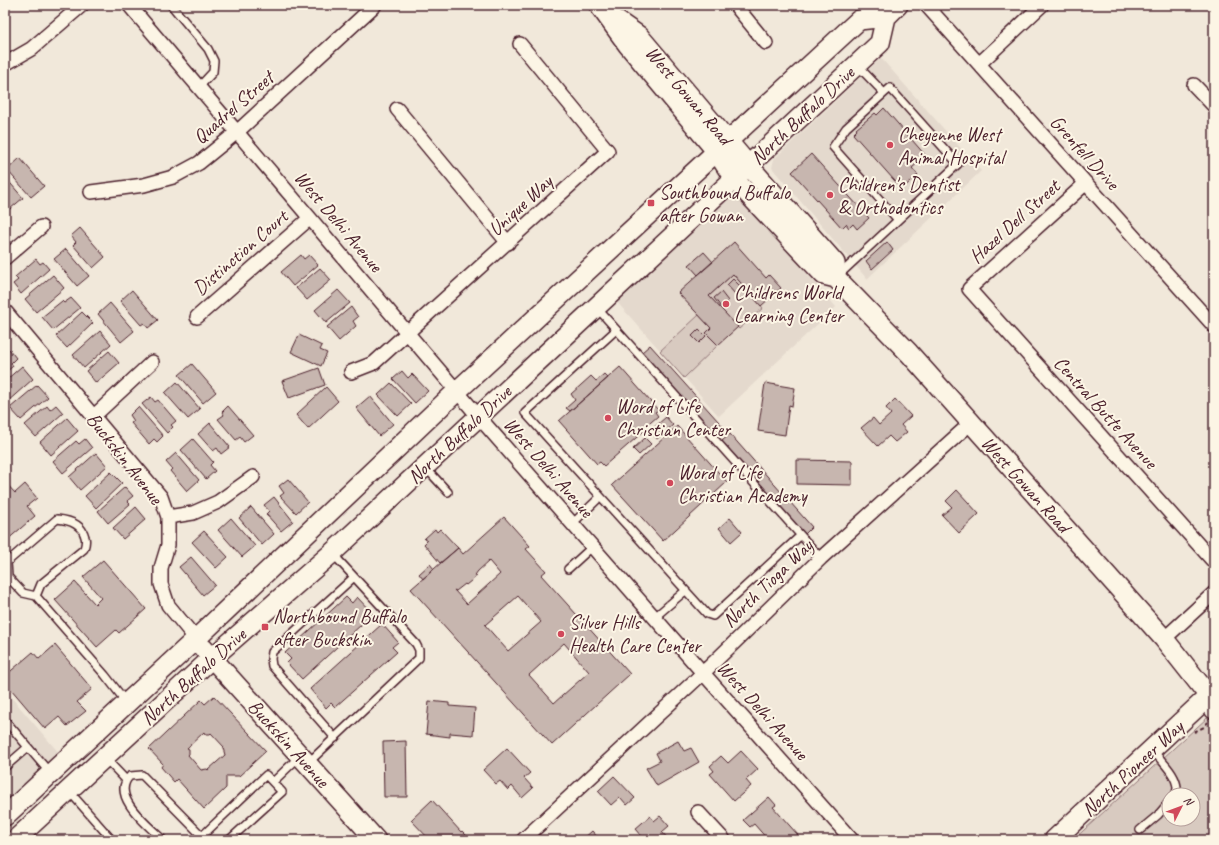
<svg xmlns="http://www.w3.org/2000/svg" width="1219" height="845" font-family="Caveat,sans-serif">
<rect width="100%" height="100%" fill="#f1e8da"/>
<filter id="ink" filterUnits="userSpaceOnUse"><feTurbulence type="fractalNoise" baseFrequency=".025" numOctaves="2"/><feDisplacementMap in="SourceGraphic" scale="8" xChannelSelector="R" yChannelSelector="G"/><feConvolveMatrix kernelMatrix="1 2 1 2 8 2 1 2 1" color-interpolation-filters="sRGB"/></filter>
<g filter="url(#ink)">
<path fill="#e4d9cd" d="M881,58L981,171L867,279L772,168L774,159Z
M731,198L741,200L748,206L836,307L719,416L615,300L723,199Z
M5,690L59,753L5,802Z"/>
<path fill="#d8cac0" stroke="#917476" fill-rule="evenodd" d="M733,274L763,308L739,329L709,296Z
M699,315L711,328L706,333L718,345L684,378L660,351Z
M1207,718L1214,725V840H1073ZM1169,795H1193V819H1169Z"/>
<path fill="#c7b6af" stroke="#4a1f2b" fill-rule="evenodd" d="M884,108L926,156L912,168L918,175L902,189L853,134L857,130L856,129L875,113L877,115Z
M811,154L869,218L857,229L853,224L849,228L846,224L842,228L792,172Z
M20,158L44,186L31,197L7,170Z
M5,177L23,198L10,209L5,202Z
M80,228L105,257L93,268L73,245L76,242L71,236Z
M734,242L766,278L769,275L781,288L761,306L733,274L709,296L738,327L718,345L706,333L711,328L678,293Z
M887,242L893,250L872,269L866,261Z
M66,249L89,276L77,286L54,259Z
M704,252L713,262L698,275L689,265Z
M301,255L304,259L309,255L318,265L293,286L281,272Z
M36,259L40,264L43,262L49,269L21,294L13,284L18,280L15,277Z
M320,268L331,280L307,300L296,288Z
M53,275L64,288L36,312L25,299Z
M733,279L743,289L736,295L727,285Z
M132,290L158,320L148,328L144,323L141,325L120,301Z
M338,290L350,303L326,323L315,310Z
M721,292L728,301L721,307L714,298Z
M71,298L80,308L53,330L42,317L62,301L64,303Z
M110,303L134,331L121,342L98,314Z
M351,307L358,317L353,321L356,326L339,341L327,327Z
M82,312L93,323L67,348L56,336Z
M699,329L706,336L699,343L692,336Z
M100,331L111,344L84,368L73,355Z
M299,335L322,346L320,350L327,353L321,366L291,352Z
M650,345L727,431L719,438L642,352Z
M9,349L16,358L11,363L13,366L5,373V352Z
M109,351L119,363L96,383L86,371Z
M192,364L216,392L203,403L179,375Z
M22,366L33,379L7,402L5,400V381Z
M620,367L658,410L655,412L658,416L643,429L644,431L604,466L600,462L597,464L559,421Z
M319,368L325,385L289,398L282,381Z
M402,371L408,378L412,374L428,391L415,403L393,379Z
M604,374L608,378L570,411L566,408L575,400L571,394L591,376L596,381Z
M177,382L200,409L188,419L165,393Z
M391,383L411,404L398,416L378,395Z
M765,383L795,388L792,406L789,405L785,435L758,431Z
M37,385L48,397L21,420L10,408Z
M326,387L338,401L308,429L296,415Z
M370,396L393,424L379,436L356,408Z
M151,397L155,402L158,400L176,421L171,425L173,427L167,433L142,404Z
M895,399L911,416L901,425L907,432L895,442L889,436L878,446L861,428L873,418L879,425L891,414L886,408Z
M56,405L63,413L36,437L25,425L47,406L50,410Z
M228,406L253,435L244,442L240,437L236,440L218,419L224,415L222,412Z
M138,407L163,436L157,442L154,439L149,444L131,423L134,421L130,415Z
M666,417L673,425L657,439L650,431Z
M67,418L78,431L51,455L40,442Z
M210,423L230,447L221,454L217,448L213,451L198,434Z
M677,426L727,482L663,541L612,485Z
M730,434L812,527L805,534L722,441Z
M645,438L651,444L639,455L633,449Z
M85,439L92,448L63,473L53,461L76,441L79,444Z
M193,439L213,462L210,465L215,471L206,479L181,450Z
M96,453L107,466L80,490L69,477Z
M176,453L199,480L187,491L170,471L172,469L166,462Z
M797,460L852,461V485L797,484Z
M5,463L8,467L5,482L15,493L25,484L37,498L27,506L35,516L6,541Z
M111,472L122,483L96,508L85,496Z
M288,479L308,502L296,513L280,496L284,493L279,486Z
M125,487L133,496L127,501L130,504L108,523L98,511Z
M957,490L979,514L959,533L942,515L952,507L946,501Z
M274,497L293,521L281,531L266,514L269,511L264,505Z
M136,507L146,519L123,539L113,528Z
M251,507L274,534L262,545L239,518Z
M504,517L530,546L526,549L546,571L541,575L630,674L552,745L411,589L458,548L463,554ZM489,561L500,574L467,604L454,590L456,591L465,584L466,585L477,576L475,575L478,571ZM518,596L541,622L508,651L485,625ZM564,643L589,672L554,703L529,675Z
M231,518L255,546L242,557L218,530Z
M730,518L742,532L731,542L719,528Z
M435,529L437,532L440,529L458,548L440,563L424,544L427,541L424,539Z
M204,531L228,557L216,568L192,542Z
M191,557L215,585L203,595L179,567Z
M103,560L146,609L119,633L116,630L97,647L55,600L75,582L95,604L101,598L83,577Z
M430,564L434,569L423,579L419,574Z
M346,597L352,603L357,597L373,614L302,679L287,663L291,659L285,653Z
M382,624L398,642L392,647L397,652L335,707L331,703L326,708L310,689Z
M55,645L92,689L77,702L86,711L67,726L59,717L45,729L5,682V676L33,652L39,659Z
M214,696L266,751L239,776H226V788L204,809L177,779L174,782L161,767L163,764L149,749L201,700L205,704ZM204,732L205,734H210L211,733L224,747L223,748L225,755L208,770L207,769L201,770L188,755L189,754V749L187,748Z
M429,701L449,703V706L475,708L473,735L450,733V737L426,734Z
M406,741L407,797H384L383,742Z
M678,741L684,751L691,748L699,762L657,786L646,768L660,761L656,753Z
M507,748L530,773L524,778L533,788L522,798L512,786L508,790L500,781L496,784L483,770Z
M741,751L758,769L746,780L751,786L734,801L710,774L714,771L710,766L721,756L728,763Z
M614,776L635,798L627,805L620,797L611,805L598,791Z
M769,797L776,805L773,807L798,835L792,840H768L754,824L750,827L743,820Z
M432,800L461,832L462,831L471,840H430L411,820Z
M650,816L654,821L660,816L669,826L662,832L669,840H641L639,838L641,836L635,829Z
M592,831L600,840H582Z
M320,834L321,840H278Z"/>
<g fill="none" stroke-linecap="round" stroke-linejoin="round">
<defs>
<path id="lane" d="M171,5L208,49L214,61L213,72L199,87
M857,65L884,93
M839,275L958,164L890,88L846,128L833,147L898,220
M597,308L821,558
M616,330L525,413L707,614L713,616L800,536
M425,467L448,492
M572,524L600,497
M568,569L592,547
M36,596L23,593L8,577L7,562L57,519C68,520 82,524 85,537C86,540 85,546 84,549L41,584L36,596L105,675L126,702
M655,617L685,591
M5,720L50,773
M335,738L272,666L271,659L272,652L354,577
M1152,750C1160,759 1184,781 1175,795
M105,758L126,780
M308,763L419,658V650L416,644L332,553
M5,767L28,747
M273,782L299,757
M69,791L112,840
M1140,830L1158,815L1169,802
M202,836L266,775L282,792L229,840
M163,840C149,826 109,796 130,776L142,775L206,840"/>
<path id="street" d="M129,5L478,416L703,673L852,840
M735,5L766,43
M926,5L1214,326
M5,64L31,49L82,5
M979,64L1042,5
M1194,85L1214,106
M397,109L508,243
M1086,183L969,289L1214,562
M91,192L144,185L173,177L199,163L237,132L375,5
M5,258L41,227
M5,311L161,497L168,517V545L161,568V584L168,605L196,639
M197,317L310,218
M351,372L374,363L608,151L520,44
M94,416L152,362
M168,517L193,513L218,502L253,477
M1164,639L1214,593
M698,812L724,840
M523,840L703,673L821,558L972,422"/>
<path id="secondary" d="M599,5L628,45L717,152L734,179L824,275L836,278L909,353L1164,639L1209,696L1214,709
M616,20L639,36L748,165L835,263L836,278
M203,648L376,840
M5,816L196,639L457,391L859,20L886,17
M15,840L212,658L332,553L880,43L886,17L898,5
M1054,840L1209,696"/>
</defs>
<use href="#lane" stroke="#4a1f2b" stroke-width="10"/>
<use href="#street" stroke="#4a1f2b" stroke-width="16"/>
<use href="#secondary" stroke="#4a1f2b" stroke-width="22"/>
<path stroke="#4a1f2b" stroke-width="2" stroke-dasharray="4 3" stroke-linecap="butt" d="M1194,732L1204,727L1208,722"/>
<use href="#lane" stroke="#fcf5e5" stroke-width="7"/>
<use href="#street" stroke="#fcf5e5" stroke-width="13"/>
<use href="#secondary" stroke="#fcf5e5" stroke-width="19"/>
</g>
</g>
<g fill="#d1495b" stroke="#fcf5e5" stroke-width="1.5">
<circle cx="890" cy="145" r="4"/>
<circle cx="830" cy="195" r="4"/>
<rect x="647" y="199" width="8" height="8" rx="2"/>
<circle cx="726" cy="304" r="4"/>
<circle cx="608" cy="418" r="4"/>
<circle cx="670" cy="483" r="4"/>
<rect x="261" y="623" width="8" height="8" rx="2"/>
<circle cx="561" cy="634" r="4"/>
</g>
<g text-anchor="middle" stroke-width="4" stroke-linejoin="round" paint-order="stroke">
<g font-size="20" fill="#4a1f2b" stroke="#fcf5e5">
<text transform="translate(689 95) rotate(50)" y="7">West Gowan Road</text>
<text transform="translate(233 107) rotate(-41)" y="7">Quadrel Street</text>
<text transform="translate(802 115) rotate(-43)" y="7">North Buffalo Drive</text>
<text transform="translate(1085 152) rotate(48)" y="7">Grenfell Drive</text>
<text transform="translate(520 205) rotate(-43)" y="7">Unique Way</text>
<text transform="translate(339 221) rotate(50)" y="7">West Delhi Avenue</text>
<text transform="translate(1014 221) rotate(-42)" y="7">Hazel Dell Street</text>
<text transform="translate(240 252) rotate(-41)" y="7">Distinction Court</text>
<text transform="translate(1106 412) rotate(48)" y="7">Central Butte Avenue</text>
<text transform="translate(459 434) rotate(-43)" y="7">North Buffalo Drive</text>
<text transform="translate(125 458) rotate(52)" y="7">Buckskin Avenue</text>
<text transform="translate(549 467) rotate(49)" y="7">West Delhi Avenue</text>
<text transform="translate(1026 484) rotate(48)" y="7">West Gowan Road</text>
<text transform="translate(767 583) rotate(-44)" y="7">North Tioga Way</text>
<text transform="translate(193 676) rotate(-42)" y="7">North Buffalo Drive</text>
<text transform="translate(763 710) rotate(48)" y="7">West Delhi Avenue</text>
<text transform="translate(289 743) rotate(48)" y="7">Buckskin Avenue</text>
<text transform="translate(1132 768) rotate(-43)" y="7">North Pioneer Way</text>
</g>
<g font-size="20" fill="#4a1f2b" stroke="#fcf5e5" text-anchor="start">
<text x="898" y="141">Cheyenne West<tspan x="898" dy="23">Animal Hospital</tspan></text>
<text x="838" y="191">Children's Dentist<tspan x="838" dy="23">&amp; Orthodontics</tspan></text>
<text x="659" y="199">Southbound Buffalo<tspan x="659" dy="23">after Gowan</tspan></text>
<text x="734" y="299">Childrens World<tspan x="734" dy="23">Learning Center</tspan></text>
<text x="616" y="413">Word of Life<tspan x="616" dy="23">Christian Center</tspan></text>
<text x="678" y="479">Word of Life<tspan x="678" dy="23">Christian Academy</tspan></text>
<text x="273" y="623">Northbound Buffalo<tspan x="273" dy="23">after Buckskin</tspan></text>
<text x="569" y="629">Silver Hills<tspan x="569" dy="23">Health Care Center</tspan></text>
</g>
</g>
<rect width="1219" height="845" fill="none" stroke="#fcf5e5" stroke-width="20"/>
<rect x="10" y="10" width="1199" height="825" fill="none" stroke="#4a1f2b" stroke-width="1.5" filter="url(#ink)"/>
<g transform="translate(1181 807) rotate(48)"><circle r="19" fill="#fcf5e5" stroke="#b59f9b"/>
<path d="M0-3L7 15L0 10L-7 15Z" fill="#d1495b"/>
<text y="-6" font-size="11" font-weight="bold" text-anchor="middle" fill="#4a1f2b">N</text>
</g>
</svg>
